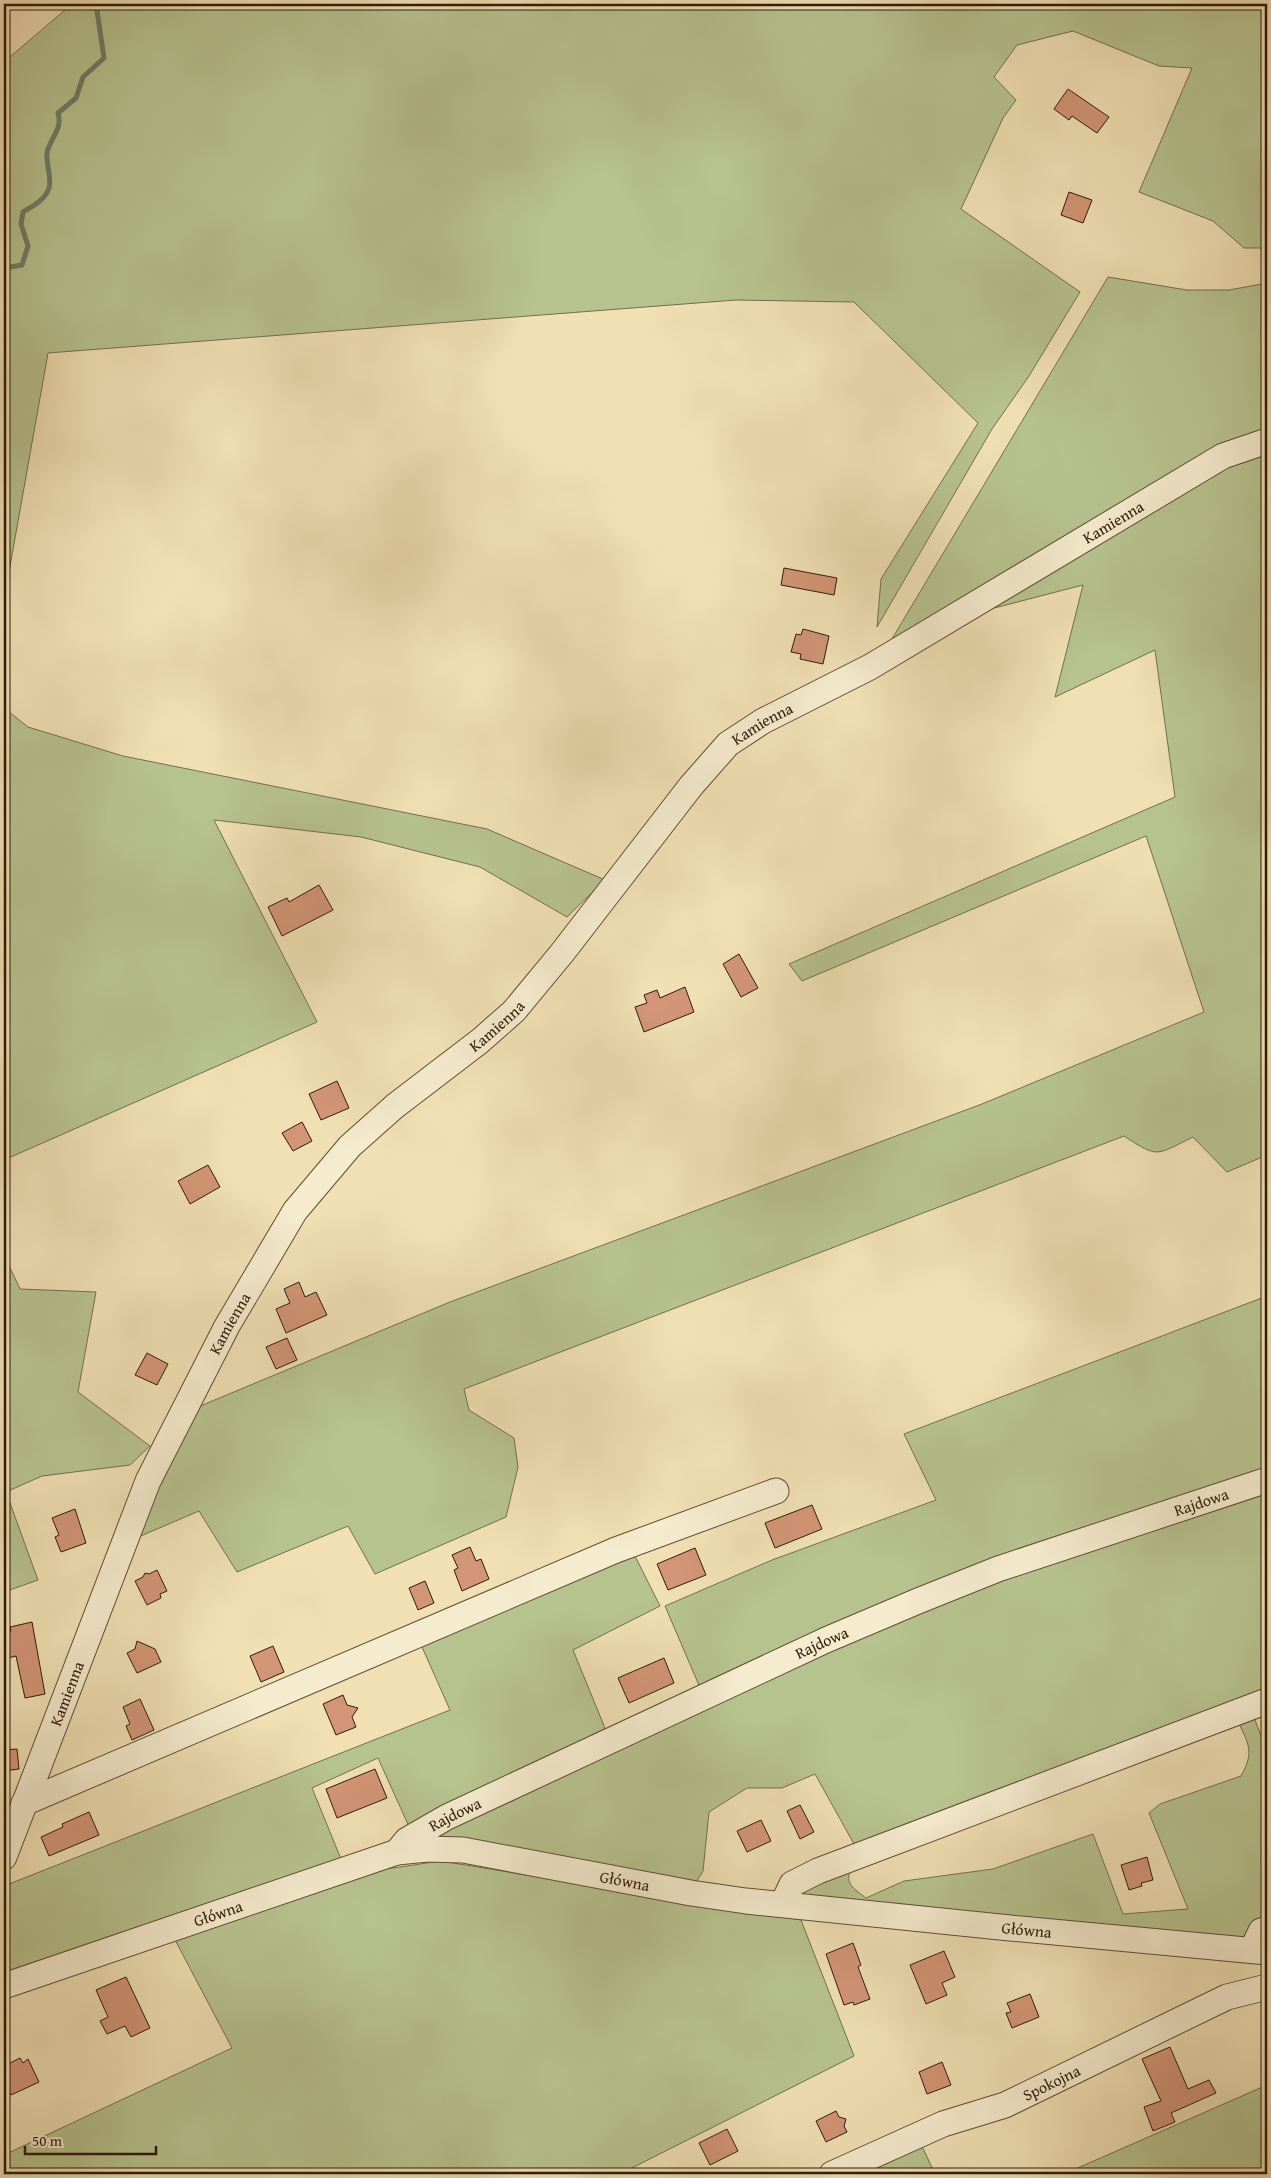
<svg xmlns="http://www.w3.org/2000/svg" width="1271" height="2178" font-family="'Gentium Book Plus',serif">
<rect width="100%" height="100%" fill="#f0e0b4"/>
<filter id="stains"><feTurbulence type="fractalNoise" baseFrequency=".004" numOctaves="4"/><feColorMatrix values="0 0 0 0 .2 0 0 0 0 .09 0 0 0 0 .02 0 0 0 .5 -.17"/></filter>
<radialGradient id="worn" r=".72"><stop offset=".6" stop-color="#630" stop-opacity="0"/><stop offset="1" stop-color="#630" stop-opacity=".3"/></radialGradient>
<path fill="#b7c38f" stroke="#736f4c" d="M72,4H1267V248H1244L1213,221L1139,192L1192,68L1159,66L1073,31L1017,45L994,77L1016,100L1003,118L961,209L1080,292L1029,376L992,429L877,627L881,579L978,423L854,302L736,300L48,353L4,600V62Z
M1108,277L1187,290H1229L1267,283V432L886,649Z
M1267,453V1155L1227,1172L1193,1137C1156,1155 1159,1159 1124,1136L464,1389L469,1410L514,1438L518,1467L506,1517L375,1574L348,1526L237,1572L199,1511L129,1541L193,1409L450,1302L982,1104L1204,1012L1146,836L802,981L789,964L1175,797L1155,650L1055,697L1083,585L979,612L1229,464Z
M4,708L28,727L123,756L487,829L605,880L567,917L480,867L361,837L214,820L317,1022L4,1160Z
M4,1255L20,1289L96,1292L78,1392L150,1446L130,1465L42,1476L6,1492L38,1580L4,1592Z
M1267,1296V1475L701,1690L665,1606L772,1560L936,1500L904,1434Z
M1267,1493V1690L854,1844L815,1774L782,1788H747L709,1812L703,1871L695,1884L431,1835L450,1820L998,1577Z
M632,1550L660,1606L573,1650L607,1733L411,1831L378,1758L312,1788L341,1859L4,1976V1886L450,1710L418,1638Z
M1252,1712L1267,1752V1922L1245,1941L795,1895L853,1863C844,1883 850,1886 866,1898L904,1881L993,1869L1093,1834L1123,1914L1188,1909L1149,1813L1160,1804L1241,1776C1256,1750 1247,1742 1236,1717Z
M441,1861L801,1920L854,2056L620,2174H13L4,2155L232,2048L173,1936L365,1872Z
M1267,2085V2174H1064Z
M920,2142L935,2174H852Z"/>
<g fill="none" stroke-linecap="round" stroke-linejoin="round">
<path stroke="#707c69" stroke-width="5" d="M4,268L22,265L28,246L21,224L23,212C33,206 45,200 49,188C52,178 46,164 47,153C50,138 63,129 58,113L76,98L83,77L104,58L96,4"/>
</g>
<path fill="#d29577" stroke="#2f1b08" d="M1068,89L1109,117L1097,133L1072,116L1069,120L1054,109Z
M1069,192L1092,200L1083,223L1061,215Z
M784,568L837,578L834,595L781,585Z
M803,629L829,636L823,664L800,659L801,654L791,652L796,634L801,635Z
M319,885L333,910L282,936L268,907L287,898L289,902Z
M739,954L758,988L741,997L723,964Z
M685,987L694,1012L644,1032L635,1007L647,1003L644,995L657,990L660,998Z
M337,1081L349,1108L321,1120L309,1094Z
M302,1122L312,1141L293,1151L282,1133Z
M208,1165L220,1187L190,1204L178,1181Z
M299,1282L305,1297L316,1292L327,1315L286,1333L276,1309L290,1303L284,1289Z
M287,1338L297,1360L276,1369L266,1347Z
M147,1353L168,1364L157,1385L135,1375Z
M812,1505L822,1529L775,1548L765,1523Z
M75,1509L86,1543L61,1552L55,1537L59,1535L52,1518Z
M470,1547L476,1561L481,1559L489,1579L462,1591L454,1570L458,1568L452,1555Z
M695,1548L706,1575L668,1590L657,1564Z
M157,1570L167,1591L160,1594L161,1598L147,1605L135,1581L143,1577L145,1573L149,1574Z
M425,1581L434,1603L418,1610L409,1588Z
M32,1622L45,1694L25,1698L16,1656L4,1659V1633L11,1631L10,1627Z
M137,1641L155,1649L161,1662L137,1673L127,1653L135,1649Z
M273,1646L284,1672L261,1682L250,1656Z
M664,1658L674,1683L629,1703L618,1678Z
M343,1695L347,1705L358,1708L352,1717L356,1727L336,1735L323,1704Z
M140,1699L154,1730L132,1740L126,1726L130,1724L123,1707Z
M17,1749L19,1769L4,1771V1750Z
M375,1769L387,1798L337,1818L326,1789Z
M800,1805L814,1832L800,1839L787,1811Z
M89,1812L99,1835L49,1856L41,1837L63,1827L62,1824Z
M761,1820L771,1841L747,1852L737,1831Z
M1147,1857L1153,1880L1141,1883L1142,1886L1129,1890L1121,1865Z
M853,1943L861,1965L858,1967L870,1999L854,2005L853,2002L844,2005L826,1954Z
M944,1951L955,1977L942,1983L947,1995L926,2004L910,1965Z
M126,1977L150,2028L131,2037L125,2026L107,2034L100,2021L108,2017L96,1990Z
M1030,1994L1039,2017L1012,2028L1006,2013L1011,2012L1007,2003Z
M1170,2047L1188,2089L1209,2080L1216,2093L1171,2113L1175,2122L1153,2131L1144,2107L1161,2101L1142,2059Z
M20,2058L23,2063L28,2059L39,2082L11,2095L4,2081V2066Z
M942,2062L951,2085L927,2094L919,2072Z
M836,2111L839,2117L846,2119L844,2126L847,2132L826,2142L816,2121Z
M727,2129L738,2151L710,2165L699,2143Z"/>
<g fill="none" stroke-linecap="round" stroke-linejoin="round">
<defs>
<g id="minor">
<path d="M24,1803L616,1550L776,1491"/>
<path id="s1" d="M397,1852L407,1840L447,1817L826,1640L918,1601L998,1569L1267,1480"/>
<path id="s2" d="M4,1857L148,1481L227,1326L295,1211L350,1146L395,1106L480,1041L514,1011L562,953L691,786L728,744L763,721L870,667L1223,456L1267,441"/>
<path d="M783,1903L792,1884L818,1871L1267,1701"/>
<path d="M1252,1950L1261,1931L1267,1929"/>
<path id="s3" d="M4,1986L397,1852L427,1849L463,1850L691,1893L746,1901L1010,1928L1267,1952"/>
<path id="s4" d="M832,2174L943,2124L1005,2105L1227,1997L1267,1987"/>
</g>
</defs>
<use href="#minor" stroke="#5f4c33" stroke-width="27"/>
<use href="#minor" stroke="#f5ebce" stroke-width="25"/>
</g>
<g text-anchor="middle" stroke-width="4" stroke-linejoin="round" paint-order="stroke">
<g font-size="16" fill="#2f1b08" stroke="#f5ebce">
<text dy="6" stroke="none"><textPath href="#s2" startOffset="1795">Kamienna</textPath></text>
<text dy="6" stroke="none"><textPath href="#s2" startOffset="1390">Kamienna</textPath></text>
<text dy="6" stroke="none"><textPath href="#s2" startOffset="985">Kamienna</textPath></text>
<text dy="6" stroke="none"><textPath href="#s2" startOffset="580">Kamienna</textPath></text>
<text dy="6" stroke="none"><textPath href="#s1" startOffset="880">Rajdowa</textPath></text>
<text dy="6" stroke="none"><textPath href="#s1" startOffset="475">Rajdowa</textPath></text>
<text dy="6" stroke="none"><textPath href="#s2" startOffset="175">Kamienna</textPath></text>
<text dy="6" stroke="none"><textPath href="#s1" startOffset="70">Rajdowa</textPath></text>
<text dy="6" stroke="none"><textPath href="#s3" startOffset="646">Główna</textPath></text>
<text dy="6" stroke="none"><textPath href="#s3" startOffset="226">Główna</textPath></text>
<text dy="6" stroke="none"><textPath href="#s3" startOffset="1051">Główna</textPath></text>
<text dy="6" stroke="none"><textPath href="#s4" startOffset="238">Spokojna</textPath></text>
</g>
</g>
<rect width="1271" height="2178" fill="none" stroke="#f0e0b4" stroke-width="20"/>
<rect x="5" y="5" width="1261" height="2168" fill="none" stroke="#2f1b08" stroke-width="2.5"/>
<rect x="10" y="10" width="1251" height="2158" fill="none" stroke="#2f1b08"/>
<path d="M25 2146v8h131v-8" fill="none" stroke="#2f1b08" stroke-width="2.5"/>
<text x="32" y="2146" font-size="15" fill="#2f1b08" stroke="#f5ebce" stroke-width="4" paint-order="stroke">50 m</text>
<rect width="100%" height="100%" filter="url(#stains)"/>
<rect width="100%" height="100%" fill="url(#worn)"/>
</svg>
